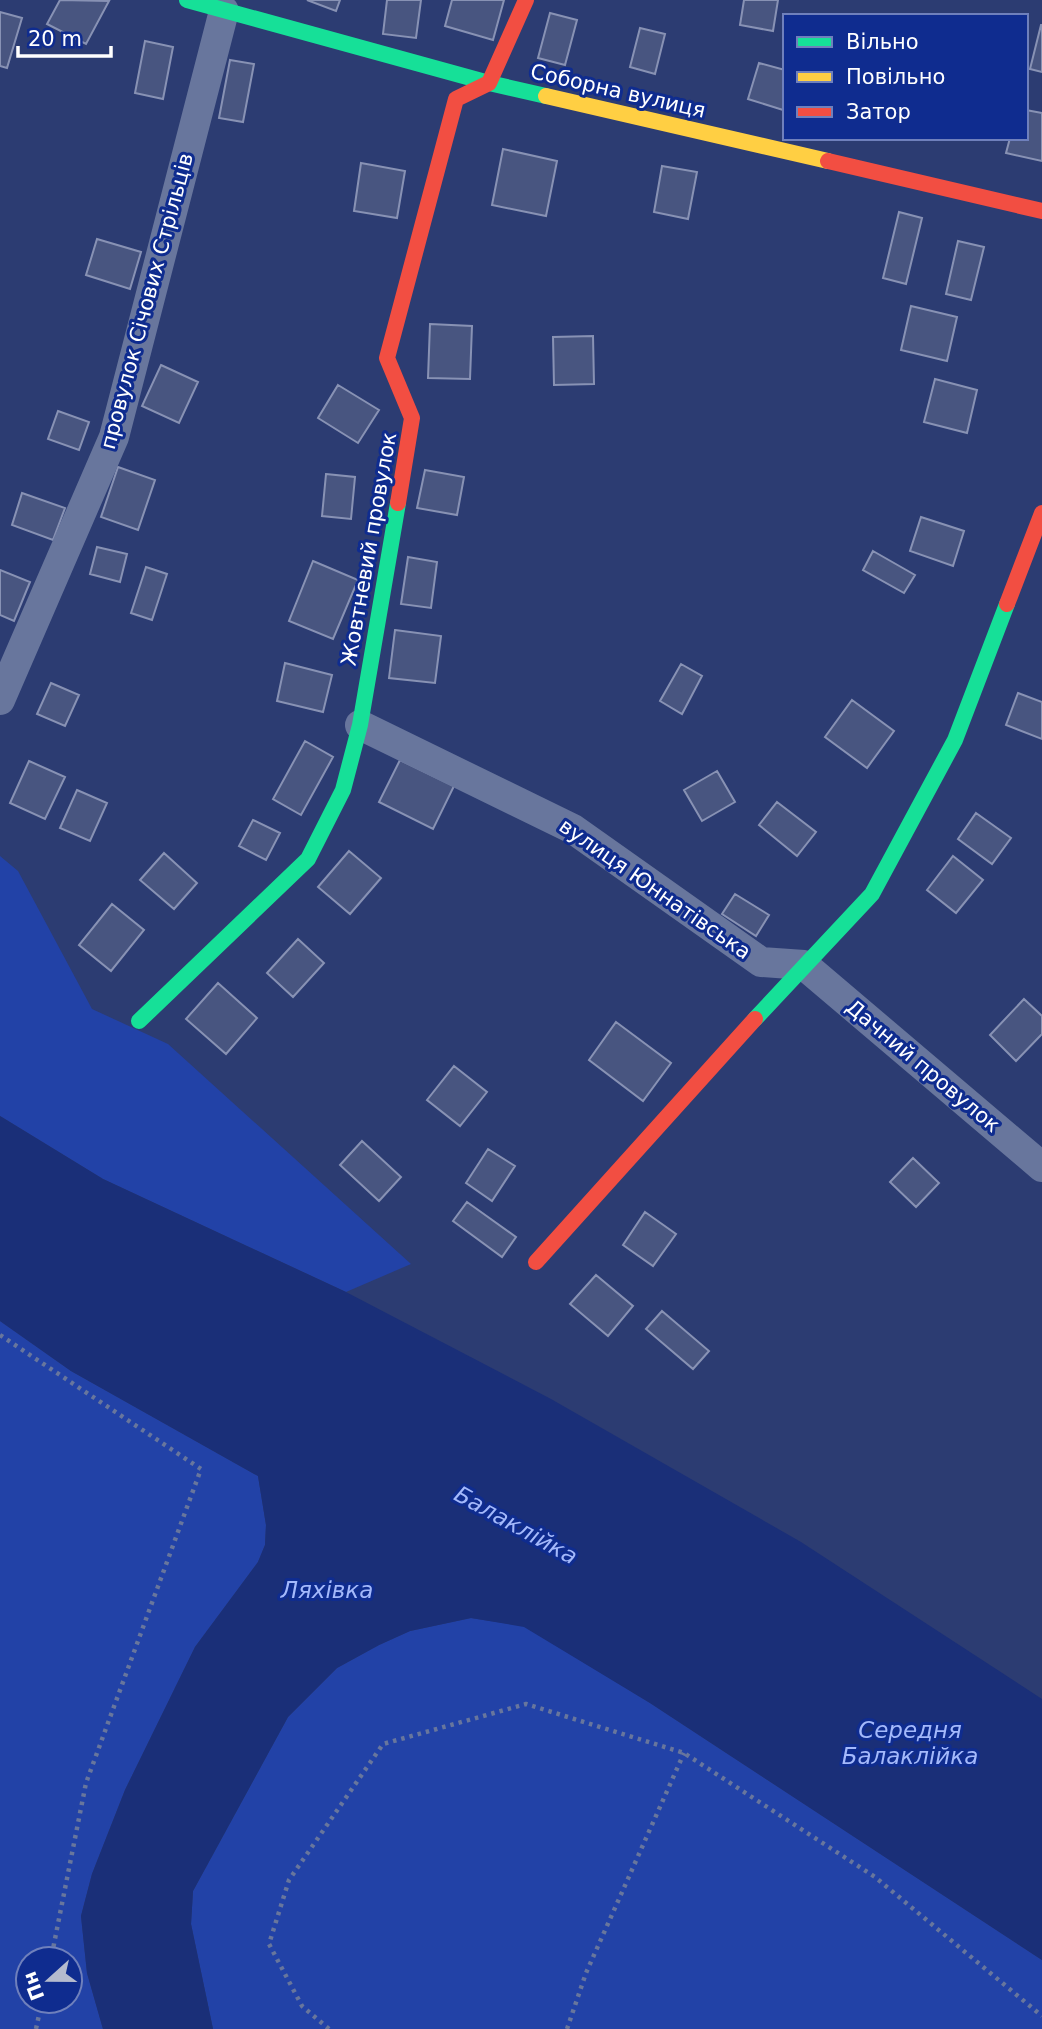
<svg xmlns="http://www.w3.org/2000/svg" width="1042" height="2029" font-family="'DejaVu Sans',sans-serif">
<rect width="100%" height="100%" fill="#2c3c72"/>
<path fill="#2242a7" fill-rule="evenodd" d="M0,856L18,871L92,1009L168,1044L411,1264L346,1292L103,1179L0,1116Z
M0,1321L71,1371L258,1476L266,1525L265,1545L258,1562L195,1647L125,1790L92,1874L81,1916L87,1973L103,2029H0ZM28,1959H70V2001H28Z
M471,1618L524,1626L650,1703L1042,1960V2029H213L191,1924L193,1891L288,1717L337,1668L379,1645L410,1631Z"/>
<path fill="#1a2f78" d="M0,1116L103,1179L346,1292L551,1399L801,1542L1042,1699V1960L650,1703L524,1627L471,1618L410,1631L379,1645L337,1668L288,1717L193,1891L191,1924L213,2029H103L87,1973L81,1916L92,1874L125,1790L195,1647L258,1562L265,1545L266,1525L258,1476L71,1371L0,1321Z"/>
<path fill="#485580" stroke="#8892b4" stroke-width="2" d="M60,0L109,1L86,44L47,24Z
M307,0H340L336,11Z
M387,0H421L416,38L383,34Z
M452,0H504L493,40L445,26Z
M744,0H778L773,31L740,25Z
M0,12L22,18L7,68L0,66Z
M550,13L577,20L565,65L538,58Z
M1041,25H1042V72L1030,69Z
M640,28L665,34L655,74L630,67Z
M145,41L173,47L163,99L135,93Z
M230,60L254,64L243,122L219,118Z
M759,63L785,70V103L783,110L748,99Z
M1026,110L1042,113V161L1006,153L1010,138H1026Z
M503,149L557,161L546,216L492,205Z
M361,163L405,171L397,218L354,211Z
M662,166L697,172L688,219L654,212Z
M899,212L922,218L906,284L883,278Z
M97,239L141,252L130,289L86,275Z
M958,241L984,247L971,300L946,294Z
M911,306L957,317L947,361L901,350Z
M430,324L472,326L470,379L428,378Z
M593,336L594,384L554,385L553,337Z
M161,365L198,382L179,423L142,406Z
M935,379L977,390L967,433L924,422Z
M338,385L379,410L358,443L318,418Z
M58,411L89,422L79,450L48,439Z
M118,467L155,480L138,530L101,517Z
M425,470L464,477L457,515L417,508Z
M326,474L355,477L351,519L322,516Z
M22,493L65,508L53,540L12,525Z
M921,517L964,531L953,566L910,551Z
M97,547L127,554L120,582L90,574Z
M873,551L915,575L904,593L863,570Z
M408,557L437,562L431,608L401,604Z
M313,561L358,580L333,639L289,621Z
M146,567L167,574L152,620L131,613Z
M0,570L30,582L14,621L0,615Z
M395,630L441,636L435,683L389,678Z
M285,663L332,675L323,712L277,701Z
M681,664L702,676L682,714L660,701Z
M51,683L79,695L65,726L37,714Z
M1018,693L1042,702V739L1006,725Z
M852,700L894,731L867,768L825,737Z
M305,741L333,757L301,815L273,799Z
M400,760L454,786L433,829L379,802Z
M29,761L65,777L45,819L10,803Z
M717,771L735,802L702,821L684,790Z
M77,790L107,803L90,841L60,828Z
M777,802L816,832L797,856L759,825Z
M976,813L1011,838L992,864L958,839Z
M253,820L280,833L266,860L239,846Z
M349,851L381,878L350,914L318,887Z
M164,853L197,883L174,909L140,880Z
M953,856L983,880L956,913L927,890Z
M735,894L769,915L756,936L722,914Z
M112,904L144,930L111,971L79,945Z
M298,939L324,963L293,997L267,973Z
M218,983L257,1018L226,1054L186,1019Z
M1024,999L1042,1016V1034L1016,1061L990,1035Z
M616,1022L671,1063L643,1101L589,1060Z
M454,1066L487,1092L460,1126L427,1100Z
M362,1141L401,1177L379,1201L340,1165Z
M488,1149L515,1166L492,1201L466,1183Z
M913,1158L939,1183L916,1207L890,1182Z
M467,1202L516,1237L502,1257L453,1221Z
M645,1212L676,1234L653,1266L623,1245Z
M596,1275L633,1306L608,1336L570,1304Z
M662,1311L709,1351L693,1369L646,1329Z"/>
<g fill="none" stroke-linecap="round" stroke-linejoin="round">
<path stroke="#68769d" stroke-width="4.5" stroke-dasharray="3.5 5" stroke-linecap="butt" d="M0,1335L201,1469L86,1783L51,1959
M36,2029L42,2001
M329,2029L302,2006L269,1944L289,1880L383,1744L526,1704L684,1753L875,1877L1042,2016
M567,2029L586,1973L684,1753"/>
<path stroke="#68769d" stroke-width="30" d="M0,700L114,437L224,11
M360,725L573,829L761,962L804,965L1042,1167"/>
<path stroke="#16e098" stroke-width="16" d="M187,0L489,83L546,96
M755,1019L872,894L955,740L1007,604
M139,1021L308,859L343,790L360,725L398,503"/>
<path stroke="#ffcf43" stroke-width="16" d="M546,96L828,161"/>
<path stroke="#f24e42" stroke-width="16" d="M828,161L1042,211
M398,503L412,418L387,358L456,99L489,83L526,0
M1007,604L1042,513
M536,1262L755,1019"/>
</g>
<g text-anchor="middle" stroke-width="6" stroke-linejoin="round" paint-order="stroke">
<g font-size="21" fill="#fff" stroke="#0f2c8f">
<text transform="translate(618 91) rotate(13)" y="7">Соборна вулиця</text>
<text transform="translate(147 301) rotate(-75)" y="7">провулок Січових Стрільців</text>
<text transform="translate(369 549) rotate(-80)" y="7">Жовтневий провулок</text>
<text transform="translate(655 889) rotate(35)" y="7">вулиця Юннатівська</text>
<text transform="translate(923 1066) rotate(40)" y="7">Дачний провулок</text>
</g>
<g font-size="23" font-style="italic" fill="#a4b9fb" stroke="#0f2c8f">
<text transform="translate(516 1525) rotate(29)" y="8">Балаклійка</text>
<text x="327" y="1598">Ляхівка</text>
<text x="910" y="1738">Середня<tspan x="910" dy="26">Балаклійка</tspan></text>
</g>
</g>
<rect x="783" y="14" width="245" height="126" fill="#0f2c8f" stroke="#6f80bc" stroke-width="2"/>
<rect x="797" y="37" width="35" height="10" fill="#16e098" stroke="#6f80bc" stroke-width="2"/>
<text x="846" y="49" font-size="21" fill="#ffffff">Вільно</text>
<rect x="797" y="72" width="35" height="10" fill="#ffcf43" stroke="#6f80bc" stroke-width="2"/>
<text x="846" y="84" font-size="21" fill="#ffffff">Повільно</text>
<rect x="797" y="107" width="35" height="10" fill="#f24e42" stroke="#6f80bc" stroke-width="2"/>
<text x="846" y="119" font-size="21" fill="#ffffff">Затор</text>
<g transform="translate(49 1980) rotate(249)"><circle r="33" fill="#0f2c8f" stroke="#6f80bc" stroke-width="2"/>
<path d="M0-5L12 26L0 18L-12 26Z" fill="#b5bbce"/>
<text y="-10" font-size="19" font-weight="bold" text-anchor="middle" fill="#ffffff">Пн</text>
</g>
<path d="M18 46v10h93v-10" fill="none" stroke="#ffffff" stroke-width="3.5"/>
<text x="28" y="46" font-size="21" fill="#ffffff" stroke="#0f2c8f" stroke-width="5" paint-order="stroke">20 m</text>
</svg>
